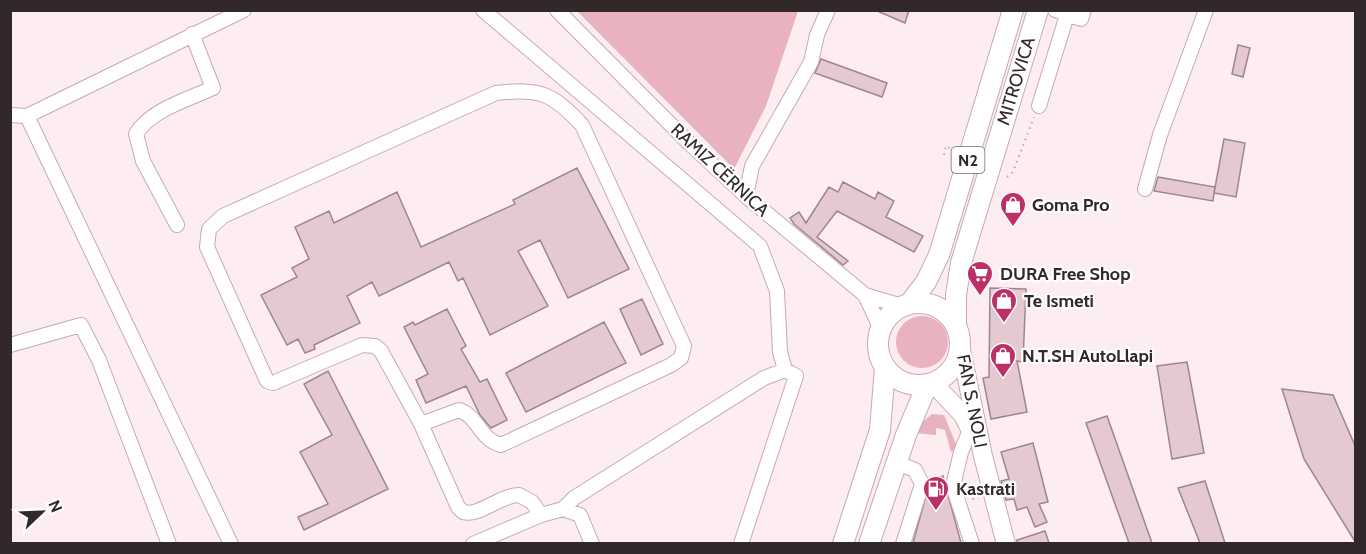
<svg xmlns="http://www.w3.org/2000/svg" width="1366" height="554" font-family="Cabin,sans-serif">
<rect width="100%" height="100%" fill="#fdecf0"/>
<path fill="#e8b2c0" d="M577,11H798L766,106L734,169Z
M896 342a26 26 0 1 1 52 0a26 26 0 1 1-52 0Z
M932,414L944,415L958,449L951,452L945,430L936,428V435L916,433L918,426Z"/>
<path fill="#e4cad0" stroke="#9f868c" stroke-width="1.5" d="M875,10H909L905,23Z
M1238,45L1250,48L1243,77L1232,74Z
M821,59L887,83L882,97L815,73Z
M1224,139L1245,143L1236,197L1214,193Z
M577,168L629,269L568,298L540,240L518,251L548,306L490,335L463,278L458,281L449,262L379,296L372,282L347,296L360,323L314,345L315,349L305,353L298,339L287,345L261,295L297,277L292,268L309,259L295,227L329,211L334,223L397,192L421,247L515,204L513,200Z
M1158,177L1215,187L1213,201L1154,191Z
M843,182L875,199L878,192L894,201L886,217L923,236L914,252L837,211L817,237L848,261L843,265L794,224L790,218L799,212L806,223L829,187L838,192Z
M990,288L1026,289L1023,362L1017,361L1027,412L991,419L983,378L989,377Z
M642,299L663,344L641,355L620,309Z
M447,309L466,346L461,349L480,382L487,379L507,420L491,428L480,415L466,386L426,403L416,380L428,374L404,327L413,322L415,325Z
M604,322L626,363L526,412L506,373Z
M1187,362L1204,453L1172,459L1157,366Z
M328,371L388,489L304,530L298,517L328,504L300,452L332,435L304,384Z
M1282,389L1333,395L1356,448V543L1304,459Z
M1107,416L1152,543H1129L1086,423Z
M1033,443L1048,502L1039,504L1047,522L1035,527L1027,507L1017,510L1014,499L1006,500L1001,481L1009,479L1001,452Z
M943,476L961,543H913L930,481Z
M1205,481L1225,543H1200L1178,488Z
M1045,531L1049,543H1017V540Z"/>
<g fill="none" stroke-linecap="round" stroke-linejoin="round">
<defs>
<path id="minor" d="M483,10L760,246L777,291L780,352L785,370L796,376L741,544
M557,10L690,144L746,196L865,295L881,329
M1055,10L1081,19L1084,10
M1039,106L1067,15
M10,115L27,116L244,10
M27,116L231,544
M1145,189L1160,135L1206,10
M746,196L752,166L811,62L817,35L828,10
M177,225L143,161L136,134C150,110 189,99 213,88L192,34
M865,295L902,306
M10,345L81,325L99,360L169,544
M421,424L381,351L375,346L362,345L273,383L267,381L207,247L209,229L223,216L496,93C540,88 552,93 582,125L684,346L681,358L671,365L501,445C480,440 478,416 459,410L421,424L458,507L463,512C479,517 500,495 519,495L532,502L541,515
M970,430L961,452L953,486L972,544
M897,463L915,470L922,484L903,544
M563,509L574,498L764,378L785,370
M473,544L541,515L563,509L580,515L592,544"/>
<path id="major" d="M960,345L983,456L1006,544
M933,383L963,415L972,433"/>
<path id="highway" d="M878 344a41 41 0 1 1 82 0a41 41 0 1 1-82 0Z
M910,303L926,282L939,255L1013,10
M956,325V295L961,263L1038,10
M843,544L880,430L885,367
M869,544L906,435L927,385"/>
</defs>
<use href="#minor" stroke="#c5abb1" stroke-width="16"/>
<use href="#major" stroke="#c5abb1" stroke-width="20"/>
<use href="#highway" stroke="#c5abb1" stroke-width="22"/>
<path stroke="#b8a9ac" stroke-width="2" stroke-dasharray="1.5 4.5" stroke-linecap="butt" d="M944,155L946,146L954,150
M1007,177L1013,172L1034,117
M968,481L974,501"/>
<use href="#minor" stroke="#fff" stroke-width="14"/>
<use href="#major" stroke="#fff" stroke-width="18"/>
<use href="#highway" stroke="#fff" stroke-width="20"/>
</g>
<defs>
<symbol id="shop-pin" viewBox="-11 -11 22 30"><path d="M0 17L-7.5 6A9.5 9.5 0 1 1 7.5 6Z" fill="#bc3067" stroke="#fefefe"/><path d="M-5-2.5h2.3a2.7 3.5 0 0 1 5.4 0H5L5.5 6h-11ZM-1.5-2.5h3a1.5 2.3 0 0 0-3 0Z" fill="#fff"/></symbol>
<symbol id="supermarket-pin" viewBox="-11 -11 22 30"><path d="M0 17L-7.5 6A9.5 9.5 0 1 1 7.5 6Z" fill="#bc3067" stroke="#fefefe"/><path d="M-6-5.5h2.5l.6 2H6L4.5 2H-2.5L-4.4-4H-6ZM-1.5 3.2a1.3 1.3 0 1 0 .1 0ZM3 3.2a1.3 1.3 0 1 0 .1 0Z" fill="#fff"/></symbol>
<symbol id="fuel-pin" viewBox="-11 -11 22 30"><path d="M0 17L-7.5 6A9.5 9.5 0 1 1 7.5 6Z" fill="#bc3067" stroke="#fefefe"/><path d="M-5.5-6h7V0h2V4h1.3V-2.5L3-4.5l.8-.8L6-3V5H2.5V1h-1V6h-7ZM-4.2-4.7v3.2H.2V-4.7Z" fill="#fff"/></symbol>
</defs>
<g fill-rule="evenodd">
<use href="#shop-pin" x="998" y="190" width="30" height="40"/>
<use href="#supermarket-pin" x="965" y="259" width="30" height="40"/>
<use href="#shop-pin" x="989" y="286" width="30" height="40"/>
<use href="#shop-pin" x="988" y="341" width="30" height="40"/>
<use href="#fuel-pin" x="921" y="474" width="30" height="40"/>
</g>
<g text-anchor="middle" stroke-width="4.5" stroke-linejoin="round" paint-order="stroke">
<rect fill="#fefefe" stroke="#6f686a" stroke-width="1.5" x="951.5" y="147" width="33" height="26" rx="4.5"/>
<g font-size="16" font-weight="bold" fill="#32282a">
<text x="968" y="166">N2</text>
</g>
<g font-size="18" fill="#32282a" stroke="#fefefe">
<text transform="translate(1016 81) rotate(-73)" y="6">MITROVICA</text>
<text transform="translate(720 170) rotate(43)" y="6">RAMIZ CËRNICA</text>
<text transform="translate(972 401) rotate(79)" y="6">FAN S. NOLI</text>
</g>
<g font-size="18" font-weight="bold" fill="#32282a" stroke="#fefefe" text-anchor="start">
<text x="1032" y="211">Goma Pro</text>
<text x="1000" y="280">DURA Free Shop</text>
<text x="1024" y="307">Te Ismeti</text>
<text x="1022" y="362">N.T.SH AutoLlapi</text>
<text x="956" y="495">Kastrati</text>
</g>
</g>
<rect width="1366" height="554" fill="none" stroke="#32282a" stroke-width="24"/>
<g transform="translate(42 512) rotate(67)" stroke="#fefefe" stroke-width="4.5" paint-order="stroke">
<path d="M0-4.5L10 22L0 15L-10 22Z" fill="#32282a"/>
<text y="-9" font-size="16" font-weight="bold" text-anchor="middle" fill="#32282a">N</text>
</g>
</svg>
